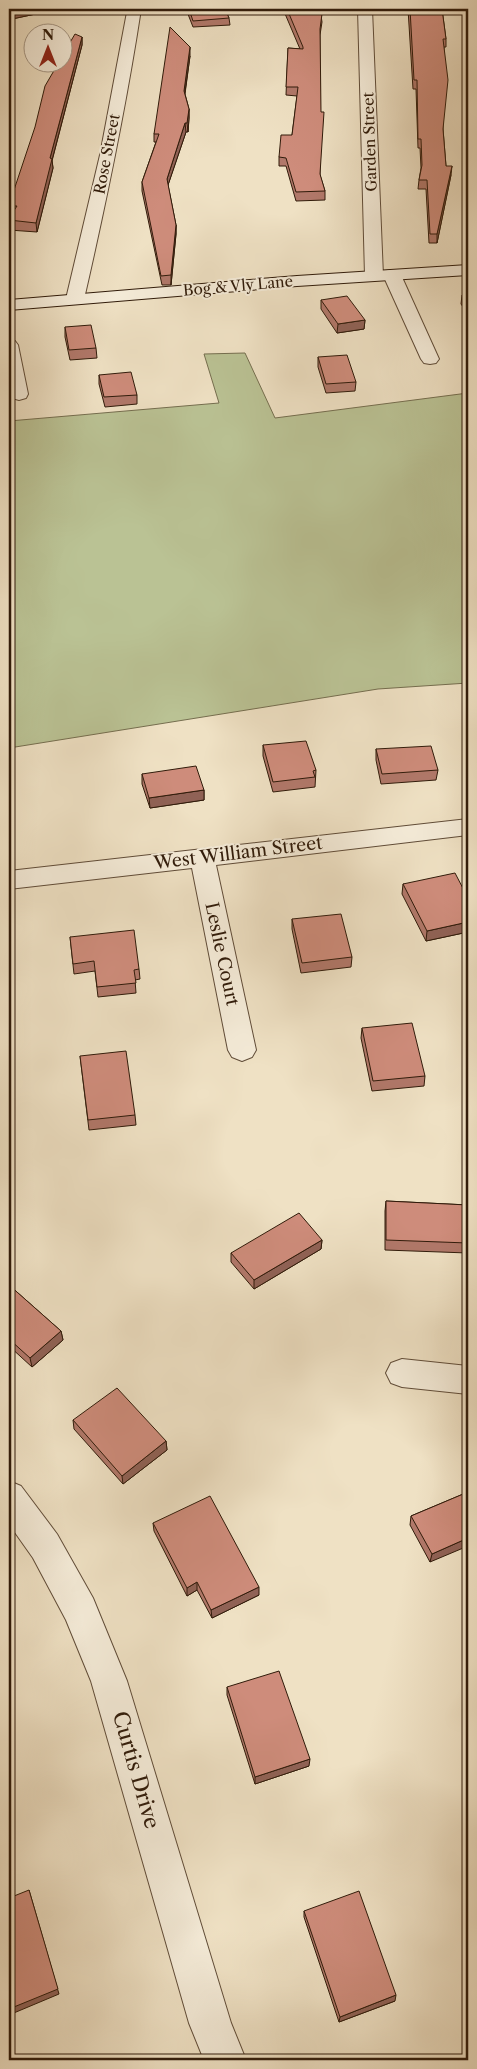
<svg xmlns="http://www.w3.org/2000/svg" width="477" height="2069" font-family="'Libre Caslon Text',serif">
<rect width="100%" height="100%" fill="#efe1c4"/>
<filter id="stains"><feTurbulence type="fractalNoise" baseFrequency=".004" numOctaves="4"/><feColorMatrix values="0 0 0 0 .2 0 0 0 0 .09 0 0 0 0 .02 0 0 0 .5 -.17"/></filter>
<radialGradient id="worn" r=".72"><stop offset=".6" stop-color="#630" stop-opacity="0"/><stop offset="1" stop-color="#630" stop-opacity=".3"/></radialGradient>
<path fill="#bac294" stroke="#756e4f" d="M245,353L275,418L468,393V683L378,689L9,748V421L219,403L204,354Z"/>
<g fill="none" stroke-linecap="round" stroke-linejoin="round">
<defs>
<path id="street" d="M93,9H141C126,107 106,203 84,299L81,303L75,304L69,303L66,299L100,155L127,12L100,13Z
M358,9H372L383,276L380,280H368L365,276Z
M392,270L398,271L401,275L439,359L436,363L430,364L424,363L421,359L383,275L386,271Z
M9,340L15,341L18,345L28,394L26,398L19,400L12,398L9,389Z
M468,819V835L216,865L256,1050L252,1057L242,1061L232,1057L228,1050L192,868L9,889V871Z
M402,1359L468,1366V1394L402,1387L391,1383L386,1373L391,1363Z
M9,1481L21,1486L57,1534L93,1598L127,1681L231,2023L246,2060H204L189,2023L91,1681L66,1620L33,1558L9,1524Z"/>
<path id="secondary" d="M468,265V275L297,286L9,310V300L297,276Z"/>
</defs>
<use href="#street" stroke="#604c38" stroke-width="2"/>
<use href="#secondary" stroke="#301b0a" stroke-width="2"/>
<use href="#street" fill="#f5ecd9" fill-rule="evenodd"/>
<use href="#secondary" fill="#f5ecd9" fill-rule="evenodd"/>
</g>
<path fill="#b1786a" stroke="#301b0a" d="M9,9H44L45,12L12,19L9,17Z
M186,9H225L229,18L230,25L193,27Z
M283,9H320L322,22L320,35V175L325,191V200L296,201L286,166H279V157L292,135L297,96L286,95L288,48L300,49Z
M408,9H442L446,39V47H444L443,129L446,166L451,175L437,243H429L426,189H418L419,180L421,168L420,148H418L416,89H413Z
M82,37V45L52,161L53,168L37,232L9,230V218L11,215H9V205Z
M190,56L185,94L189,109V118L188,132H186L168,185L176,225V234L171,285H162L142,191V182L156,142H154V134Z
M468,294V314L461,304L462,295Z
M321,300L365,320L364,329L337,333L321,309Z
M65,327L96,348L97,358L70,360L65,337Z
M318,357L356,382L355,391L326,393L318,367Z
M99,375L137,395V404L105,407L99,384Z
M263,745L316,770L315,787L273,792L263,756Z
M376,749L438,770L436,780L381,784L376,760Z
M142,774L204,790V800L150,808L142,784Z
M403,884L468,898V932L426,941L402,894Z
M292,919L352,957L351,967L301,973L292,929Z
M9,936L10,946L12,978L9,979Z
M70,937L139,969L140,979L135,980L136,993L98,997L95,971L74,974Z
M362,1028L425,1076L424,1086L372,1091L361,1038Z
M80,1056L135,1115L136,1125L89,1130Z
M386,1201L468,1205V1253L385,1250V1211Z
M322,1240L321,1249L254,1289L231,1262V1253Z
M9,1285L61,1331L63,1340L32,1367L9,1346Z
M73,1420L166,1441L167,1450L123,1484L74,1429Z
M468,1492L430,1562L410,1525L411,1516Z
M153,1523L259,1595L212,1618L197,1590L187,1596L154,1531Z
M227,1687L309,1766L255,1784L227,1695Z
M304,1911L395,2001L339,2022L304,1917Z"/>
<path fill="#906256" stroke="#301b0a" d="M25,9H44L45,12L12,19V12Z
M82,37V45L52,160L53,168L37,232L36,223L50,158Z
M190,47V56L184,99V91Z
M189,109V118L188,132L187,123Z
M185,123L186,132L167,188V179Z
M452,166L451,175L437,243V234Z
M176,225V234L171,285V275Z
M9,269H12L13,278L9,279Z
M365,320L364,329L337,333L338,324Z
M204,790V800L150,808L149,798Z
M468,922V932L426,941L427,931Z
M9,936L10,946L12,978L10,968Z
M322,1240L321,1249L254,1289V1280Z
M61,1331L63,1340L32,1367L30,1358Z
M166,1441L167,1450L123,1484L122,1476Z
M468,1538V1546L430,1562L432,1554Z
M197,1582V1590L187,1596V1588Z
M259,1587V1595L212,1618L211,1610Z
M310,1759L309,1766L255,1784V1777Z
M29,1890L59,1994L9,2015V2009Z
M396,1995L395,2001L339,2022L340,2017Z"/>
<path fill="#ce8c7b" stroke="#301b0a" d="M9,9H25L12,12L9,10Z
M189,9H225L229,18L193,21Z
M287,9H320L322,14L320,29L321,112H324L320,174L325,191L296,192L286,158L279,157L281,135H292L298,87H286L288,48L303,49V47Z
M410,9H442L446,39H443L448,80L443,129L446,166H452L437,234H430L427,180H419L422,165L421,139H418L417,80H414Z
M170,27L190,47L184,91L189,109L187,123H185L167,179L176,225L171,275L161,276L142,182L159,134H154Z
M75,34L82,37L50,158L52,159L36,223L9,220V218L17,206H9V205L35,127L45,86L59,62H62V56Z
M9,258L12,269H9Z
M468,294V303L462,295Z
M347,296L365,320L338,324L321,300Z
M91,325L96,348L69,350L65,327Z
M347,355L356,382L326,384L318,357Z
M131,372L137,395L104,397L99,375Z
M306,741L316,770L313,771L315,777L273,782L263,745Z
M431,746L438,770L382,774L376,749Z
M196,766L204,790L149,798L142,774Z
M455,873L468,898V922L427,931L403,884Z
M341,914L352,957L302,963L292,919Z
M134,930L139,969L134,970L136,983L97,987L94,961L73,964L70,937Z
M9,937L10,968H9Z
M412,1023L425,1076L373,1081L362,1028Z
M126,1051L135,1115L88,1120L80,1056Z
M386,1201L468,1205V1243L386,1240Z
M299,1213L322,1240L254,1280L231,1253Z
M9,1285L61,1331L30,1358L9,1339Z
M117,1388L166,1441L122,1476L73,1420Z
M468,1492V1538L432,1554L411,1516Z
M210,1496L259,1587L211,1610L197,1582L187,1588L153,1523Z
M279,1671L310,1759L255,1777L227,1687Z
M29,1890L58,1989L9,2009V1898Z
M359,1891L396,1995L340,2017L304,1911Z"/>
<g text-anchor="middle" stroke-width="4" stroke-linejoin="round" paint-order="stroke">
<g font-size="15" fill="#301b0a" stroke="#f5ecd9">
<text transform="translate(370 142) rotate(-92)" y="5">Garden Street</text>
<text transform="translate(107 154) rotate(-79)" y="5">Rose Street</text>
<text transform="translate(238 286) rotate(-5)" y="5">Bog &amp; Vly Lane</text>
</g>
<g font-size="18" fill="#301b0a" stroke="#f5ecd9">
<text transform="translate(238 853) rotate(-7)" y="6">West William Street</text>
<text transform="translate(222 954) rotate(78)" y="6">Leslie Court</text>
</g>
<g font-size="21" fill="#301b0a" stroke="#f5ecd9">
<text transform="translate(136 1770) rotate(74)" y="7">Curtis Drive</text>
</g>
</g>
<rect width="477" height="2069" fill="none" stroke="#efe1c4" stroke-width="30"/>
<rect x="10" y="10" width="457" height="2049" fill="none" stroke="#301b0a" stroke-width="2.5"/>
<rect x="15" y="15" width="447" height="2039" fill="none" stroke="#301b0a"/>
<g transform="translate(48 48)"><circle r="24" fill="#f5ecd9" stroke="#a69886"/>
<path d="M0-4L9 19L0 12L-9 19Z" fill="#8f2418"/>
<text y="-8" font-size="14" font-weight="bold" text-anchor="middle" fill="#301b0a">N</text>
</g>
<rect width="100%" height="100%" filter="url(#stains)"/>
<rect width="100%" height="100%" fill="url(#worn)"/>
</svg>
